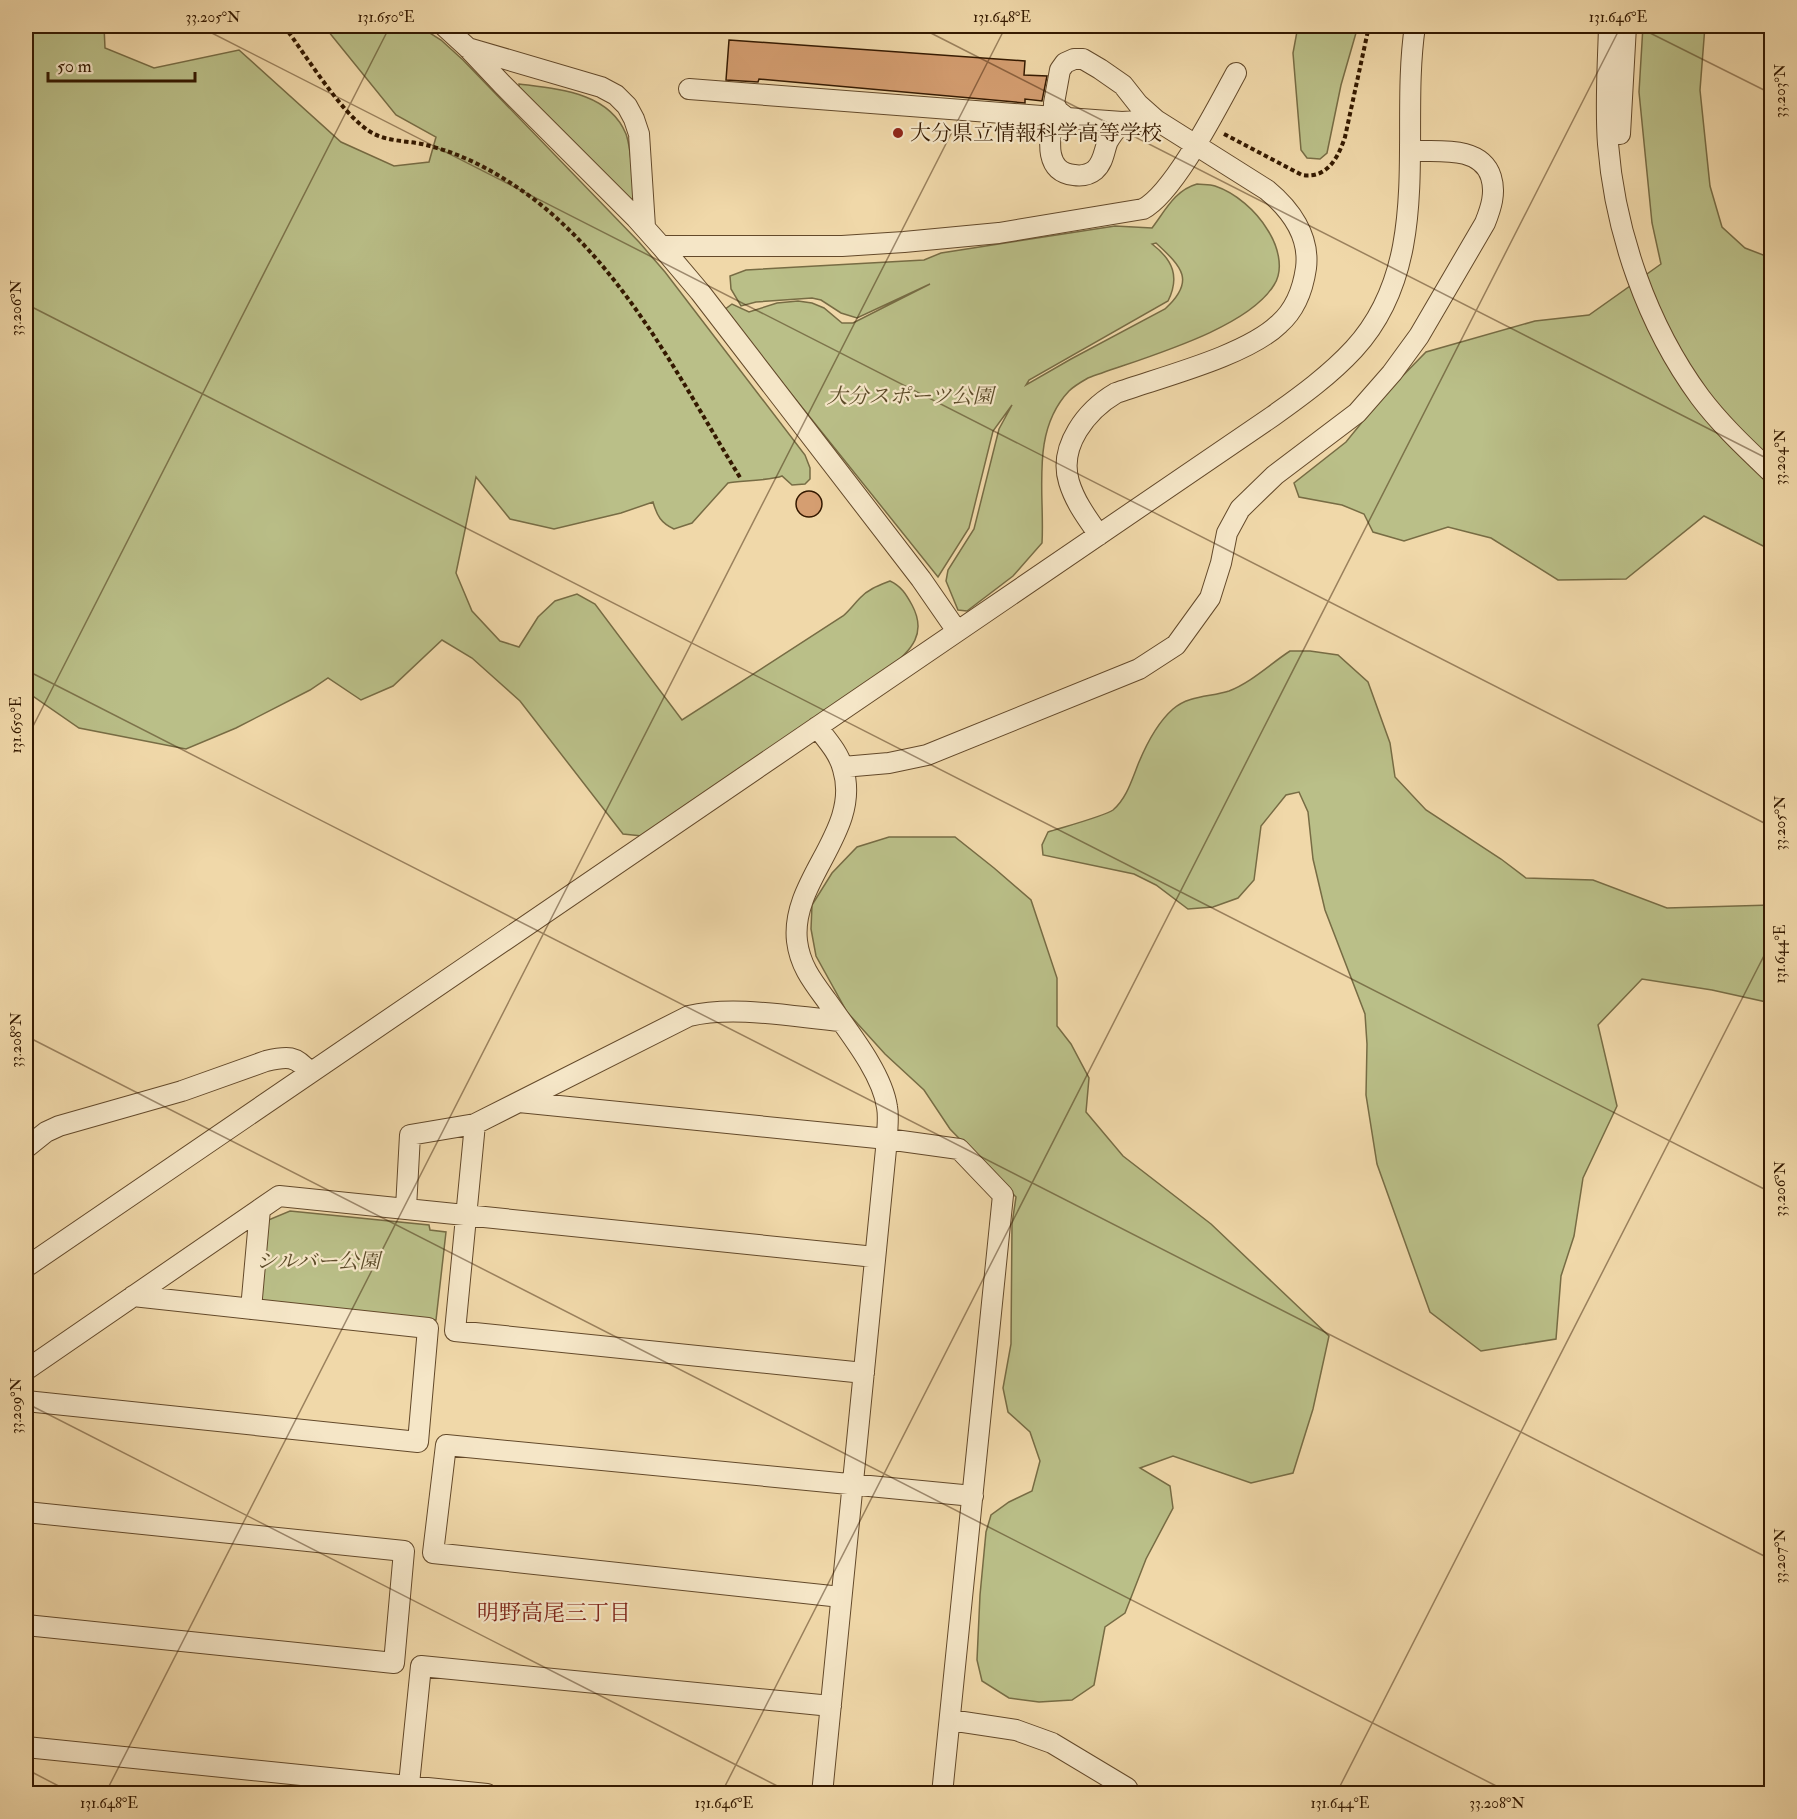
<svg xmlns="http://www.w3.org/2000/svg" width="1797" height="1819" font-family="'IM FELL Double Pica','Noto Serif JP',serif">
<rect width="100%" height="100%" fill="#f0d8a9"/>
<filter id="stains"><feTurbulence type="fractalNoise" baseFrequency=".00333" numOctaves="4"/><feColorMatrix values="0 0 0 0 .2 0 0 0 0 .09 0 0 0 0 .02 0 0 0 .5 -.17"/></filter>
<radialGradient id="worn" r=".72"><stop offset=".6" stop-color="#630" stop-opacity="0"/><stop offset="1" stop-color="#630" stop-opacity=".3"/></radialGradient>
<path fill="#babf88" stroke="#776c44" stroke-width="1.5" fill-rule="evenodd" d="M26,26H104L105,48L154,68L239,50L341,142L394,166L429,162L436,137L396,115L324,26H419L441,40L463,60L639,242L665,272L805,455L810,468V479L805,484L792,485L782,476C773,480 741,481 728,483L692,523L674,529C661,523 657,516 653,502L621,513L554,529L510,519L476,477L456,573L472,611L500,641L519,647L538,617L555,601L577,594L595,604L682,720L843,616C850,610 854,604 860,598C868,589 880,585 890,581C901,586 906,594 912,605C928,635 910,650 889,669L642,836L623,834L520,701L472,658L442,640L393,686L361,700L328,678L310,690L236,728L186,749L79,728L34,697L26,703Z
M1298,26H1358L1341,85L1327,153L1320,159L1307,158L1301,150L1293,53Z
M1643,26H1705L1700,90L1710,186L1722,227L1745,248L1771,258V550L1704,516L1626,579L1558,580L1491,538L1448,527L1404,541L1373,532L1364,514L1342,505L1299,497L1294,483L1346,442L1385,394L1426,352L1535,321L1589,315L1661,264L1652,223L1639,92Z
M519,84C558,89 609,92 626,134C632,151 632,179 635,198L627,202L519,92Z
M1197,184C1202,185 1209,184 1215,186C1236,193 1256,211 1267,229C1277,244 1285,268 1274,285C1246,331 1138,359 1088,378C1081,382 1074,386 1069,391C1030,432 1045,493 1042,543L1013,576L967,611L958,610L946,581L948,570L974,529L999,429L1012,405L993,431L969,528L938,577L724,310L732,304L749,312L777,303L798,301L812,303L824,308L842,323H853L930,284L857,318L841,313L821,300L812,298L756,302L741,306L731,289L730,276L746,270L924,260L941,253L1115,226L1152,228C1165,211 1175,190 1197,184ZM1156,243C1182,267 1196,281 1165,309L1071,359L1026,385L1029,380L1168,301C1180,277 1173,260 1152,244Z
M1290,651H1310L1338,655L1368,682L1390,743L1395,777L1426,810L1501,859L1526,878L1593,880L1667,908L1771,905V1003L1712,990L1642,979L1598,1025L1617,1106L1583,1178L1574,1236L1561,1276L1556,1339L1481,1351L1430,1312L1377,1164L1366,1095L1367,1044L1365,1014L1325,910L1313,859L1308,812L1299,792L1286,795L1261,826L1254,880L1238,898L1213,907L1188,909L1156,885L1134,874L1043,855L1042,845L1048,832C1060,828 1105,816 1113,810C1127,798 1132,779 1139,762C1147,743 1157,723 1173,709C1189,695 1211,697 1229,691C1252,682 1270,664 1290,651Z
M889,837H955L994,868L1031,900L1057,978V1026L1071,1044L1089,1078L1086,1112L1123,1156L1211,1224L1329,1336L1313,1409L1293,1473L1251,1483L1173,1456L1140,1468L1170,1486L1173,1508L1146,1559L1125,1613L1105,1627L1094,1685L1072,1700L1039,1702L1009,1698L982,1681L977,1660L980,1595L986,1532L991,1515L1009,1502L1032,1491L1040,1461L1030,1432L1008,1412L1003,1388L1011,1344L1012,1224L1016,1197L950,1129L924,1090L885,1054L847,1012L816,956L811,929L812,905L832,873L857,847Z
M290,1211L429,1225L430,1230L446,1232L436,1320L258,1302L266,1221Z"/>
<path fill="#d59e71" stroke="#341900" stroke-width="1.5" d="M729,40L1025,61L1024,75L1047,76L1042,101L1025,99V103L759,79L758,82L726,80Z
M796 504a13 13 0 1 1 26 0a13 13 0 1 1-26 0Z"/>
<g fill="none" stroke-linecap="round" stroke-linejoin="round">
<defs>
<path id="minor" d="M444,26L468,48L502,84L636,218L661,246L700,292L921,579L957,631
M1609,26C1608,65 1605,104 1608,144C1615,232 1647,325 1700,397C1721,425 1747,449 1772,473
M468,48L601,87L616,95L627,106L634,119L639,134L645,227
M689,89L1067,118
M1054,105C1052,129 1039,171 1074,175C1081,176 1089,175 1095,170C1104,162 1104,150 1108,141C1112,134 1117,128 1122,122
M1620,134L1626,26
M661,246H842L904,242L999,233L1143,209C1174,193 1218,106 1236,73
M1099,535C1087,518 1075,502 1069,482C1058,446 1087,410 1116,393C1161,377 1246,356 1279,324C1295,310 1303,289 1306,268C1310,236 1290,209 1267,190L1156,120L1138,104L1123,85L1100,69L1083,59H1074L1065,63L1060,70L1054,103L1058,111L1067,118L1122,122L1156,120
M817,727C827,740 839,753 843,769C862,831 790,880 797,941C800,966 813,982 827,1001C847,1030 882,1072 887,1107C889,1117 887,1129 887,1139L822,1794
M843,767L889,763L927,755L1139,669L1176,645L1210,598L1221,563L1227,533L1240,509L1275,475L1357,413L1392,373L1419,336L1485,223C1491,208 1496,193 1491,177C1481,145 1437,152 1411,151
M519,1102L887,1139L959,1149L1003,1195L942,1794
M475,1124L455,1331L864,1373
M26,1148L46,1132L59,1126L182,1091L266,1061C287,1056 296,1055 310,1073
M406,1208L410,1135L475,1124L689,1016C734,1005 794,1017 841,1021
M26,1267L1273,416C1301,396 1330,375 1354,349C1435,261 1399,133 1415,26
M251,1309L260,1209
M26,1370L279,1196L875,1257
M26,1401L418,1442L428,1328L133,1296
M26,1512L404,1551L394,1663L26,1625
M841,1597L433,1553L446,1445L973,1496
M950,1720L1016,1730L1052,1743L1127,1788L1130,1794
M26,1747L487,1794
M408,1794L421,1666L831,1706"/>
</defs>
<use href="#minor" stroke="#63492a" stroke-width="22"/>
<path stroke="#341900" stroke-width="4" stroke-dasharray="4.5 3" stroke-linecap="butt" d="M284,26C306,55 340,112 369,131C387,143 411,140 430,146C468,156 499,174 531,197C625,268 680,380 741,479
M1224,134L1302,175C1327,179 1338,158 1345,137L1369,26"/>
<use href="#minor" stroke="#f5e6c7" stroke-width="20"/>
</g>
<path fill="none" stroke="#341900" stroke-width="1.5" stroke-opacity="0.45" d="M198,26L1772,827M917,26L1772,461M1636,26L1772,94M26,304L1772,1193M26,670L1772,1560M26,740L390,26M26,1036L1512,1794M26,1403L793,1794M26,1769L74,1794M105,1794L1006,26M721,1794L1621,26M1336,1794L1772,940"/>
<circle fill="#8f2418" stroke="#f5e6c7" stroke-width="2" cx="898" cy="133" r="6"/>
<g text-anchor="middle" stroke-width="4.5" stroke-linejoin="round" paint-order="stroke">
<g font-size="21" fill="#341900" stroke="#f5e6c7" text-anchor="start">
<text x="910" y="140">大分県立情報科学高等学校</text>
</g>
<g font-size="21" font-style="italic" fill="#5c4b29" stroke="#f5e6c7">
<text x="910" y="403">大分スポーツ公園</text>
<text x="318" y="1268">シルバー公園</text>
</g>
<g font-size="22" fill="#7a1f14" stroke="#f5e6c7">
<text x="554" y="1620">明野高尾三丁目</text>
</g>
</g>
<rect width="1797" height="1819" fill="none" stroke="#f0d8a9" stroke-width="66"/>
<path d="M48 72v9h147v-9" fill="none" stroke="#341900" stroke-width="3"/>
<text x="57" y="72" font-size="18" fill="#341900" stroke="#f5e6c7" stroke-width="4.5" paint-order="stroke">50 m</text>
<rect x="33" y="33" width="1731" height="1753" fill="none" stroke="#341900" stroke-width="2"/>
<g font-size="15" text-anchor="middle" fill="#341900">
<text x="213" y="22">33.205°N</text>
<text x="386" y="22">131.650°E</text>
<text x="1002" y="22">131.648°E</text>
<text x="1618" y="22">131.646°E</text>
<text transform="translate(1780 91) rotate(-90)" y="5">33.203°N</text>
<text transform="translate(16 308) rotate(-90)" y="5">33.206°N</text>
<text transform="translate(1780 457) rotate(-90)" y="5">33.204°N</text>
<text transform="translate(16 725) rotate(-90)" y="5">131.650°E</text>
<text transform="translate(1780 823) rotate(-90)" y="5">33.205°N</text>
<text transform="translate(1780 954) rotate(-90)" y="5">131.644°E</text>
<text transform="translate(16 1040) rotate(-90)" y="5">33.208°N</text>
<text transform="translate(1780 1189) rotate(-90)" y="5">33.206°N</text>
<text transform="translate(16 1406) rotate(-90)" y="5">33.209°N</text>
<text transform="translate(1780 1556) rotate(-90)" y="5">33.207°N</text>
<text x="109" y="1808">131.648°E</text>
<text x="724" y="1808">131.646°E</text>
<text x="1340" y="1808">131.644°E</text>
<text x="1497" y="1808">33.208°N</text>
</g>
<rect width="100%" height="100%" filter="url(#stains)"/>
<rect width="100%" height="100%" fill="url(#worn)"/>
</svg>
